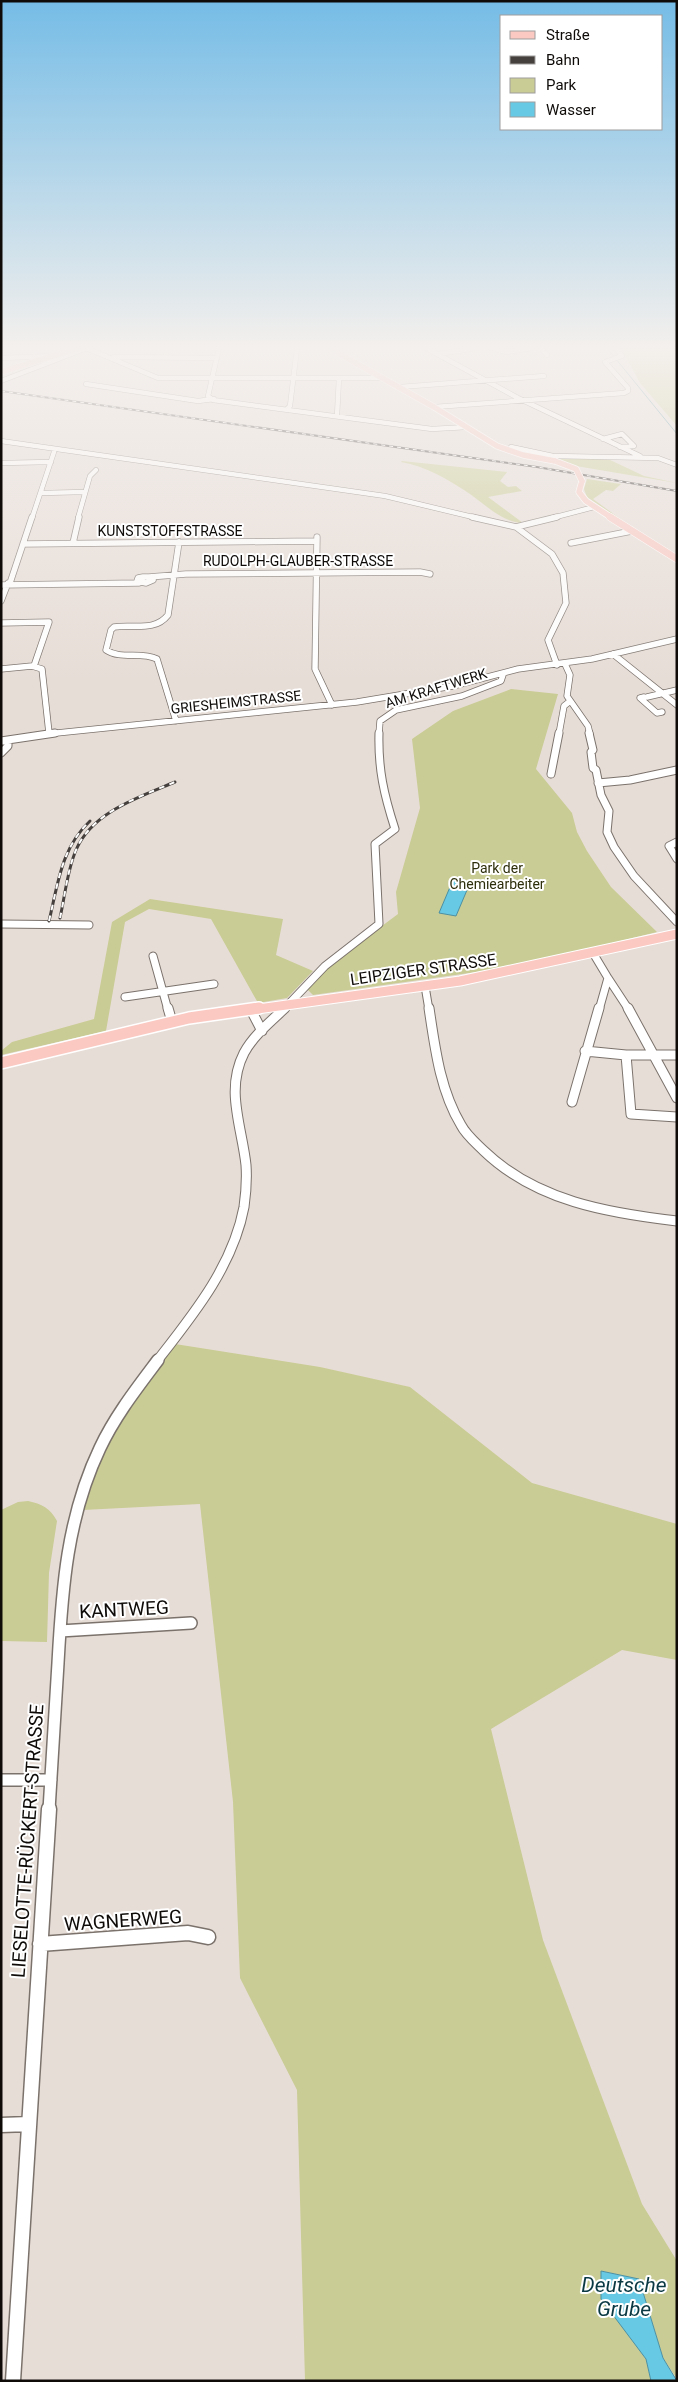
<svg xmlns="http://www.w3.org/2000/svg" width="678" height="2382" font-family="Roboto,sans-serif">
<rect width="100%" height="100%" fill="#e7ddd7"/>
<path fill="#c9cc94" d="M621,348H677V426L640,383Z
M559,458H606L644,476L677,483L576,466L557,460Z
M402,461L507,472L500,481L508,487L516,486L522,491L488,497L523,523C502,522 487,506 470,494C449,480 426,466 401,462Z
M587,479L621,484L613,491L606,490L593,499L634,529L587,497L584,489Z
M511,689L558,694L536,769L572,813L577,832L587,851L611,887L657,932L518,966L313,995L307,989L327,967L398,914L396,892L420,808L412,739L453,711Z
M150,899L283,919L276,955L313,971L287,998L258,1003L211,919L149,909L125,922L106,1031L1,1055V1051L12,1042L94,1019L112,922Z
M175,1344L320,1367L410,1387L532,1483L677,1524V1660L622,1650L491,1729L543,1940L642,2204L677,2261V2379L663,2358L639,2279L602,2271V2299L646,2359L651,2381H305L297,2090L240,1978L233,1802L200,1504L83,1510L101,1458L125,1413Z
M28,1501C42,1504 50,1508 57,1521L49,1573L47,1642L1,1641V1510L18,1502Z"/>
<path fill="#68c9e4" stroke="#4d90a2" d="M453,880L470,883L456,916L439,913Z
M601,2271L639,2279L663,2358L677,2381H651L646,2359L601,2299Z"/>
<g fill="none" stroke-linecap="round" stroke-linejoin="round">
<path stroke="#4d90a2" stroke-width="1" d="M607,348L677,434"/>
<defs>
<path id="minor-far5" d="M86,348L158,378H383
M219,348L208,396L213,400L432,429L467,427
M426,348L518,398L640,456
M493,348L506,352L532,348
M541,348L547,355
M438,354L477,348
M114,357L217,358
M1,358L55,356
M1,381L87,348
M86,384L198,401L214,399
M400,387L544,376
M434,407L624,393L628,391V388L605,362L622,356L616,348
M287,409L290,406L297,348
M337,416L339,378
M603,439L622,434L634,446L620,447
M1,441L385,496L477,518
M511,447L553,456L658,458L677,465
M1,463L51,462
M41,493L85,492
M32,518L54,452
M78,518L90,476L96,470
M552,518L594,507"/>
<path id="minor-far4" d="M472,517L516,527L552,554L563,573L566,603L548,640L557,665
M516,527L557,517
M317,537L315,669L332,705
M73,543L79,517
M571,543L632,531
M23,544L317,541
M143,577H150L153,580L146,583L137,581L138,578Z
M149,577L186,574L420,572L430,574
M10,583L32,517
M1,585L139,583
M1,601L8,583
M1,623L49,622L34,666
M613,654L677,705
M565,664L570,675L567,696L588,726L590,734
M1,669L32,666L42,669L49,733
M644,697L640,698L657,713L662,712
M647,697L677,690
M176,721L157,659C141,651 121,660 106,650L111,630L114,627C133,624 155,632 168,615L179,542
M47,734L357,702L453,686L518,669L592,659L677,639
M379,734L380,721L396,710L462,696L501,681L503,675
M559,734L564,706L569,702"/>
<path id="minor-far3" d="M589,733L593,750L591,752L593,768L596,770L601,795L609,811L607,832L614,847L634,876L677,922
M1,741L55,733
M1,753L8,746V740
M551,774L559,733
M598,783L630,780L677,770
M677,842L669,846L677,859
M1,924L89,925
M593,953L608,978L599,1010
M153,956L168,1010
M608,978L629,1010
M425,986L429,1010
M125,997L214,984
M283,1010L325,966L379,924L375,844L395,829C384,795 378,769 379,733"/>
<path id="minor-far2" d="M168,1008L172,1022
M429,1008C435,1048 440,1090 461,1125C466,1135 476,1143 484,1151C536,1201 608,1213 677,1221
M628,1008L677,1098
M251,1010L262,1031
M585,1051L626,1055H677
M626,1055L631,1114L677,1117
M572,1102L599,1008
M157,1361C193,1315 233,1266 244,1207C246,1193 247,1179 246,1165C242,1127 225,1090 244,1053C253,1036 270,1022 285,1008"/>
<path id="minor-far1" d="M60,1631L191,1623
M1,1780H51
M49,1810C52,1761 55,1712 58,1663C62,1589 67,1517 100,1448C115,1416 137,1388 158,1360"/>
<path id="minor" d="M40,1944L188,1933L208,1937
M1,2125L29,2124
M13,2381L49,1809"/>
<path id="major-far3" d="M329,348L434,407L497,446L523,455L555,461
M1,372L78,348
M582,481L579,492L586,501L612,518"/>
<path id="major-far2" d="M610,517L677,559"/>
<path id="major-far1" d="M250,1010L460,981L677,934"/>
<path id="major" d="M1,1063L189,1018L259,1008"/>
</defs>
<use href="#minor-far5" stroke="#7b726c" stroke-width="5.5"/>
<use href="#minor-far4" stroke="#7b726c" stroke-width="7"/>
<use href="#minor-far3" stroke="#7b726c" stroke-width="9"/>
<use href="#minor-far2" stroke="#7b726c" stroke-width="11"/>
<use href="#minor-far1" stroke="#7b726c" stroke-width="14"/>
<use href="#minor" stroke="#7b726c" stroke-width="17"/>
<use href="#major-far3" stroke="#fff" stroke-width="7"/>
<use href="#major-far2" stroke="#fff" stroke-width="8"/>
<use href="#major-far1" stroke="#fff" stroke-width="11"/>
<use href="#major" stroke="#fff" stroke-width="14"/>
<use href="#minor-far5" stroke="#fff" stroke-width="4.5"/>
<use href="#minor-far4" stroke="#fff" stroke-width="5.5"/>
<use href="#minor-far3" stroke="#fff" stroke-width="7"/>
<use href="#minor-far2" stroke="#fff" stroke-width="9"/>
<use href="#minor-far1" stroke="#fff" stroke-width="11"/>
<use href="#minor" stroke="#fff" stroke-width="14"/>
<use href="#major-far3" stroke="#fbc9c2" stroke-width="5.5"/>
<use href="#major-far2" stroke="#fbc9c2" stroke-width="7"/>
<use href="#major-far1" stroke="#fbc9c2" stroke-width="9"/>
<use href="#major" stroke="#fbc9c2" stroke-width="11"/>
<defs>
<path id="rail-far1" d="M1,391L537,467L677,491"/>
<path id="rail" d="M60,918C65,896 67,871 76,850C92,812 139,797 175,782
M49,921C58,884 61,848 90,821"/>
</defs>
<use href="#rail-far1" stroke="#45403d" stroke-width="2"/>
<use href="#rail" stroke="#45403d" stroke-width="3"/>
<use href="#rail-far1" stroke="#fff" stroke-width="1" stroke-dasharray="4" stroke-linecap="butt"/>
<use href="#rail" stroke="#fff" stroke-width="2" stroke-dasharray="5.5" stroke-linecap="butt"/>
<defs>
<path id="major-bridge" d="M555,461L576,469L582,481"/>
</defs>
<use href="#major-bridge" stroke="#fff" stroke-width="7" stroke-linecap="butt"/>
<use href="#major-bridge" stroke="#fbc9c2" stroke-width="5.5"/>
</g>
<linearGradient id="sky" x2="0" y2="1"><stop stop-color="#75bce6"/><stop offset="0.51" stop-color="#f4f0ed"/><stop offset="1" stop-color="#f4f0ed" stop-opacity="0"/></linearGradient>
<rect width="678" height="681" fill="url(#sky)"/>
<g text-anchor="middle" stroke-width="4" stroke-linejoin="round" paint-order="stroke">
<g font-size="14" fill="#0e0b09" stroke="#fff">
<text x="170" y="536">KUNSTSTOFFSTRASSE</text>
<text x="298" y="566">RUDOLPH-GLAUBER-STRASSE</text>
<text transform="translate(436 688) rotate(-17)" y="5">AM KRAFTWERK</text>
<text transform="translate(236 702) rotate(-6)" y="5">GRIESHEIMSTRASSE</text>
</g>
<g font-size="14" fill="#2d2e0b" stroke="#fff">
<text x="497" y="873">Park der<tspan x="497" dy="16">Chemiearbeiter</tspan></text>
</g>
<g font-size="16" fill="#0e0b09" stroke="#fff">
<text transform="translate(423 969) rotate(-8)" y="6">LEIPZIGER STRASSE</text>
</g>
<g font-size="19" fill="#0e0b09" stroke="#fff">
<text transform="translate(124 1609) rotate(-3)" y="7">KANTWEG</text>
<text transform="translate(27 1841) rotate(-86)" y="7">LIESELOTTE-RÜCKERT-STRASSE</text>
<text transform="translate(123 1920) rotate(-4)" y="7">WAGNERWEG</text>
</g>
<g font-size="21" font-style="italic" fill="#0a3944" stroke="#fff">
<text x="624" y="2292">Deutsche<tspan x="624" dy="24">Grube</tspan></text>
</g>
</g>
<rect width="678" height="2382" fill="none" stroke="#0e0b09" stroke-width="5"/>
<rect x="500" y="15" width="162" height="115" fill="#ffffff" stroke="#9f9d9d"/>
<rect x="510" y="31" width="25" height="8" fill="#fbc9c2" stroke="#9f9d9d"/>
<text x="546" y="40" font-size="15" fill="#0e0b09">Straße</text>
<rect x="510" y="56" width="25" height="8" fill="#45403d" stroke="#9f9d9d"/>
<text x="546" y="65" font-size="15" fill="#0e0b09">Bahn</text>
<rect x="510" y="78" width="25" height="15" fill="#c9cc94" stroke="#9f9d9d"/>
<text x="546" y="90" font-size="15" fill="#0e0b09">Park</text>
<rect x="510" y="102" width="25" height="15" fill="#68c9e4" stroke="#9f9d9d"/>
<text x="546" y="115" font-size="15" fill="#0e0b09">Wasser</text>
</svg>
